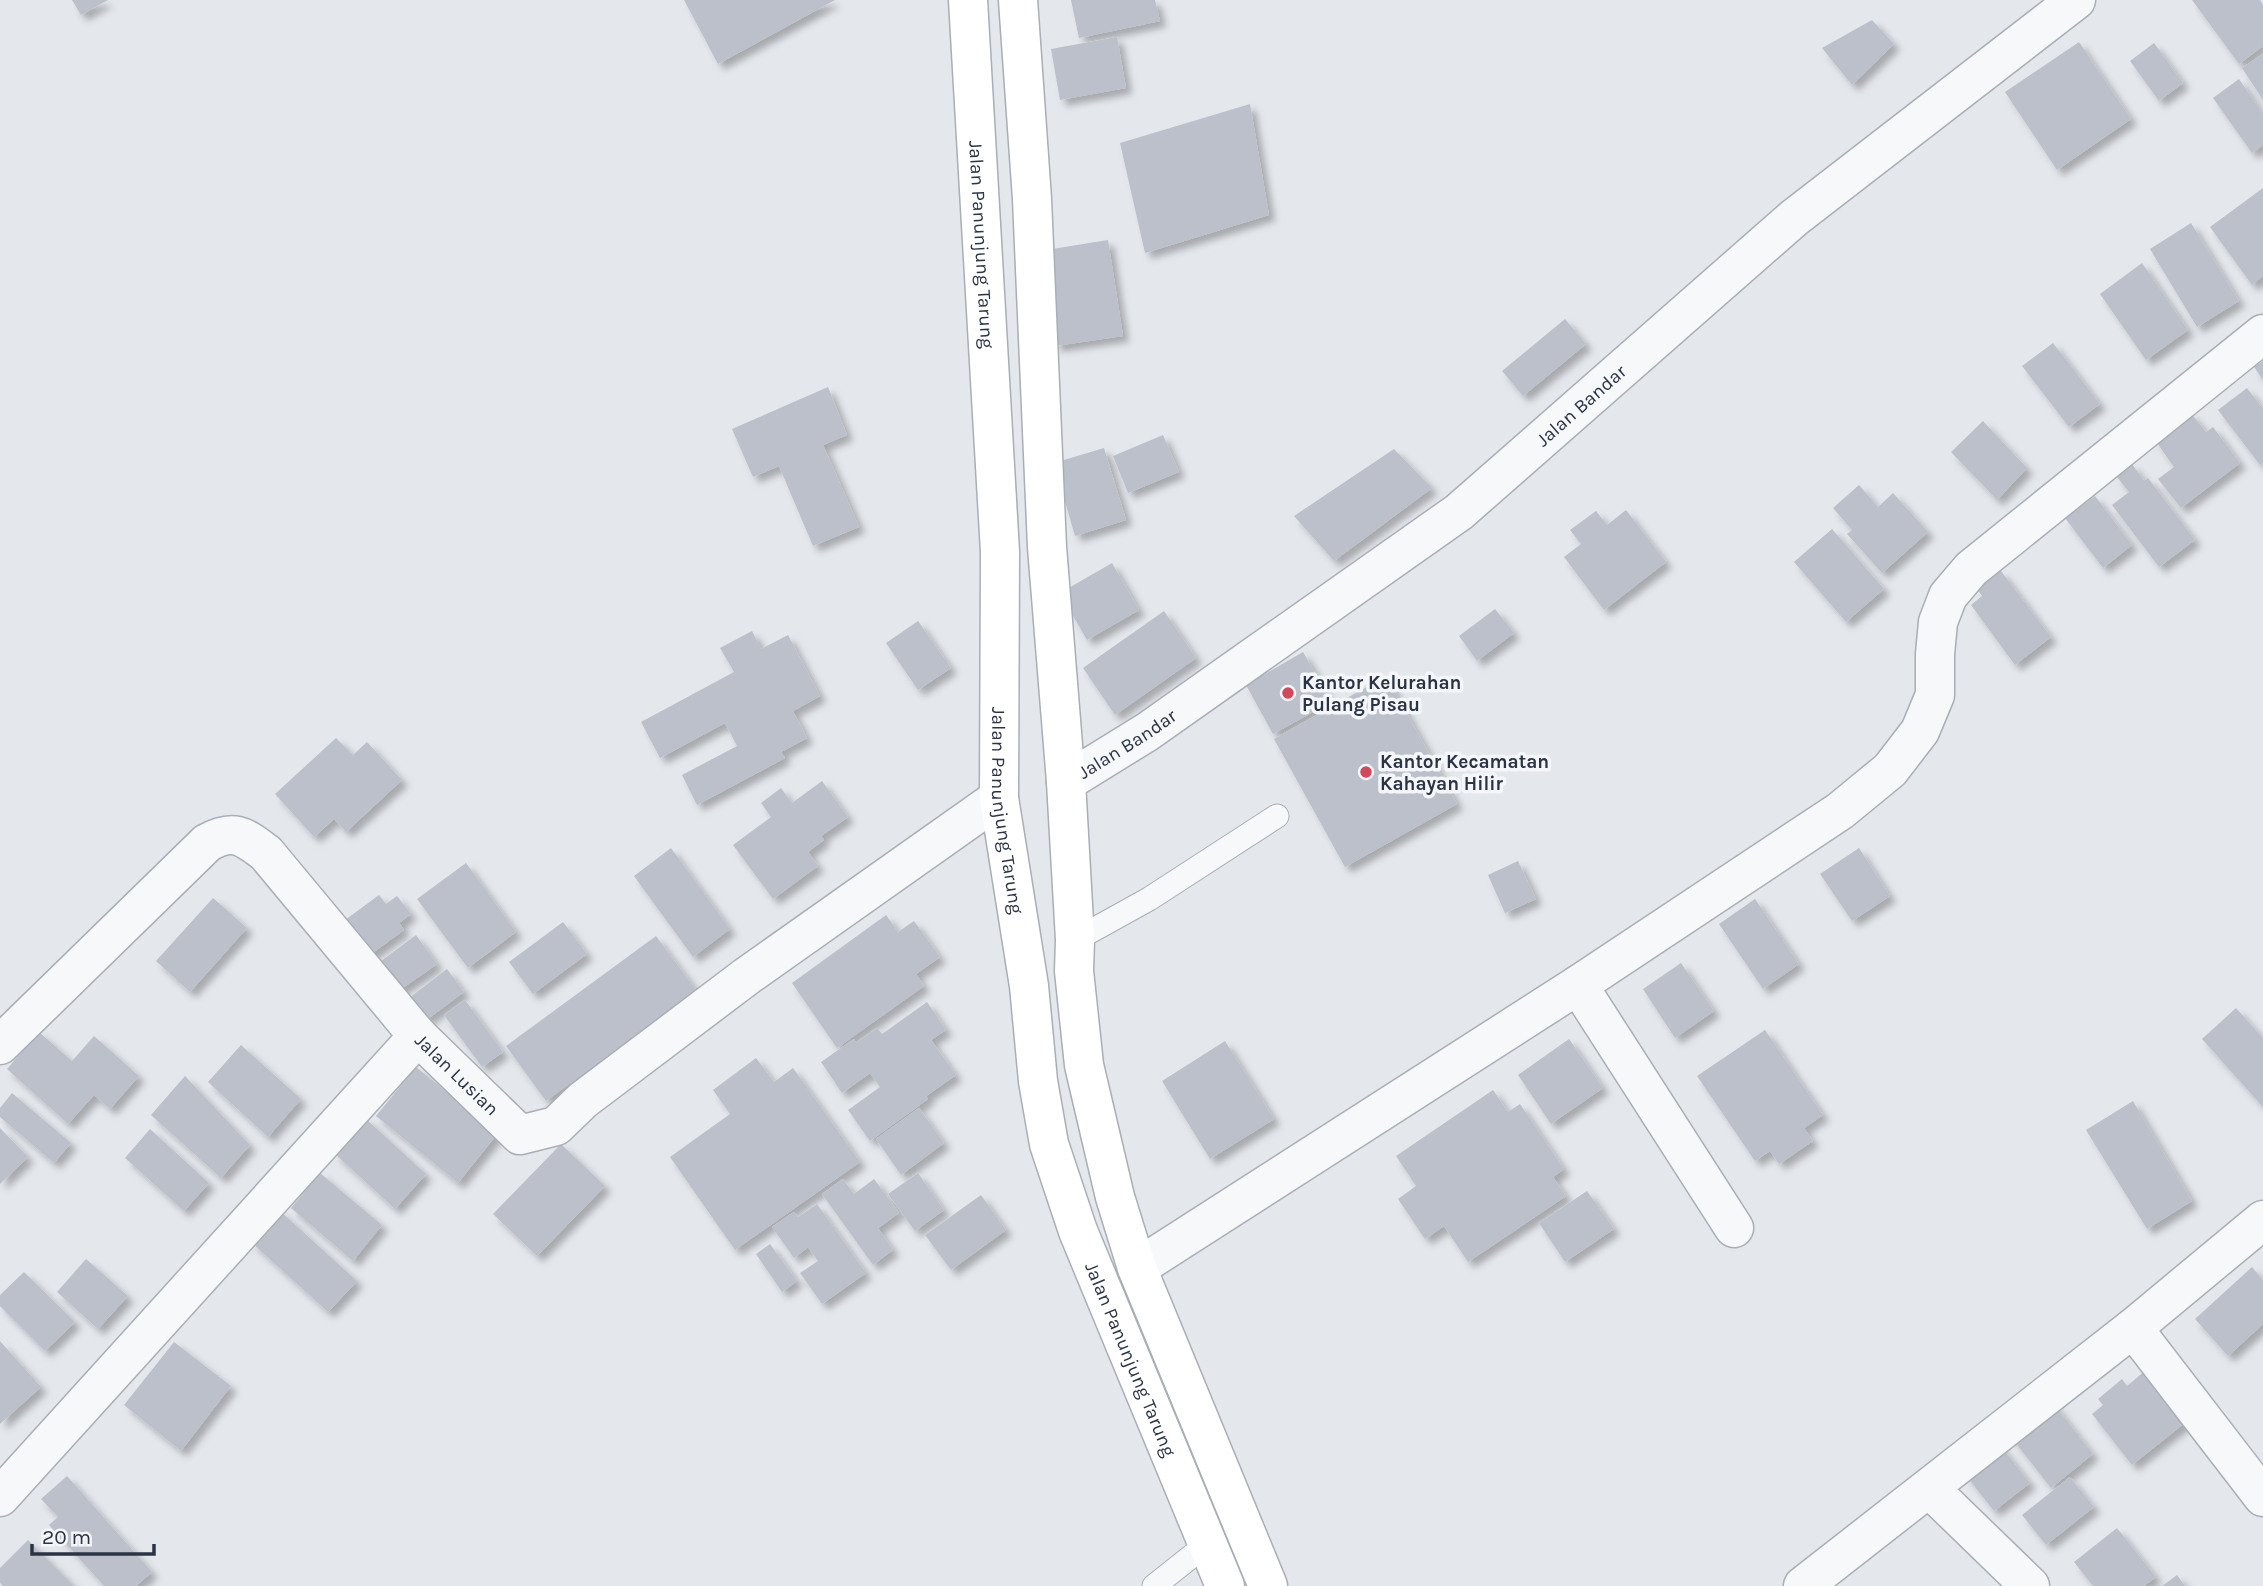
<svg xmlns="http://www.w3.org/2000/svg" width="2263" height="1586" font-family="Karla,sans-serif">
<defs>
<filter id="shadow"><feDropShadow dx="6" dy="6" stdDeviation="3.5" flood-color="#0004"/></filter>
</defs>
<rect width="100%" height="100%" fill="#e4e7ec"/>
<path fill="#bbc0ca" filter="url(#shadow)" d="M72,0H108L81,15Z
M684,0H835L718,64Z
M1071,0H1155L1160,21L1079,38Z
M2192,0H2260L2263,5V46L2239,64Z
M1872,20L1894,44L1852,85L1822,48Z
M1117,37L1126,88L1060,100L1051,49Z
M2079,42L2131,119L2057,170L2005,92Z
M2154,43L2183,83L2159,101L2130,61Z
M2263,54V100L2242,68Z
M2239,79L2263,114V145L2252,153L2213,98Z
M1250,104L1269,215L1145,253L1120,143Z
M2263,188V276L2252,285L2210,227Z
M2191,223L2239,301L2197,327L2150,249Z
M1108,240L1123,336L1055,346L1040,251Z
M2142,263L2188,330L2146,360L2100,294Z
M1565,319L1586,344L1523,396L1502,371Z
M2053,343L2100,404L2069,427L2022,366Z
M2263,361V380L2254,367Z
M828,387L847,435L823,445L859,527L813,546L779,466L753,477L732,429Z
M2247,388L2263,409V463L2260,465L2218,410Z
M2191,413L2206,432L2213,427L2240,463L2181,508L2158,479L2174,467L2155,440Z
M1983,421L2027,468L1997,500L1951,452Z
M1163,435L1179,472L1128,493L1113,456Z
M1104,448L1126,520L1075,536L1054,463Z
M1394,449L1432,488L1334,561L1294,516Z
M2132,464L2144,481L2148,478L2195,540L2159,567L2112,505L2129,492L2116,476Z
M1859,485L1878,507L1893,493L1928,532L1882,573L1847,534L1852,530L1833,508Z
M2095,496L2132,545L2103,568L2065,518Z
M1626,510L1666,562L1604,610L1564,557L1581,544L1570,530L1596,511L1607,525Z
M1832,529L1884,589L1846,622L1794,562Z
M1112,563L1139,610L1087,640L1060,593Z
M2001,571L2051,637L2015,665L1971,605L1982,596L1977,589Z
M1495,609L1514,633L1477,661L1459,636Z
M1164,611L1196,658L1115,715L1083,668Z
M918,621L951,668L918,690L886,643Z
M752,631L761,649L788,635L820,696L793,711L807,738L781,752L785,758L697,805L682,775L737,746L725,723L660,758L641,722L734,672L720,648Z
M1303,652L1331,702L1273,734L1246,685Z
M1386,676L1457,804L1345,867L1274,739Z
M336,738L353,755L367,742L402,780L346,832L334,819L314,837L275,794Z
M822,781L848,817L821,836L824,840L808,852L818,866L773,899L733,845L771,817L761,803L781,788L792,803Z
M671,848L730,929L693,957L634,876Z
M1859,848L1890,896L1852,921L1820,874Z
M1518,861L1536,899L1505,913L1488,875Z
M466,863L516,932L468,968L417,899Z
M379,895L386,904L397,896L411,914L399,923L404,930L367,957L341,923Z
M213,898L247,928L190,992L156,961Z
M1755,899L1799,964L1763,989L1719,924Z
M886,915L898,932L914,921L940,957L916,974L924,986L837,1048L792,983Z
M563,922L587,954L533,994L509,962Z
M416,935L437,964L397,992L377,964Z
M656,936L696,990L546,1101L506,1046Z
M1681,963L1714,1011L1675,1038L1643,989Z
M447,969L464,992L425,1021L409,998Z
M465,1000L503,1052L482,1067L444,1015Z
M927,1002L946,1030L931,1040L956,1075L926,1096L928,1099L870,1141L848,1110L880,1087L870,1073L842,1093L821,1062L854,1039L856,1043L877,1028L882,1034Z
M2236,1008L2263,1038V1107L2202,1039Z
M1765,1030L1823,1115L1804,1128L1813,1141L1779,1164L1770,1151L1755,1161L1697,1076Z
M39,1032L72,1061L94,1036L139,1076L110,1109L94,1095L68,1124L7,1069Z
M1569,1039L1603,1088L1551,1124L1518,1075Z
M1225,1041L1274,1119L1210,1159L1162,1081Z
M241,1045L301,1099L268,1137L208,1082Z
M756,1058L774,1082L793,1068L860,1162L735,1250L670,1157L730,1114L713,1090Z
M416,1067L498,1133L458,1183L376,1116Z
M185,1076L250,1145L221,1178L151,1115Z
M1493,1090L1508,1112L1520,1104L1564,1169L1553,1177L1566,1196L1468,1262L1444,1226L1425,1239L1398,1199L1416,1186L1396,1156Z
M12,1093L71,1143L54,1163L0,1117V1108Z
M2133,1101L2192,1201L2147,1229L2086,1130Z
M919,1108L944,1143L901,1175L876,1139Z
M365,1118L426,1174L395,1209L334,1153Z
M0,1128L28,1157L0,1184Z
M150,1129L209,1183L184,1211L125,1158Z
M561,1144L605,1186L537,1256L493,1214Z
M320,1173L382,1225L353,1261L291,1208Z
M918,1173L944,1210L915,1231L888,1194Z
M843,1179L854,1194L874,1179L899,1213L878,1228L893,1250L873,1265L822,1194Z
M1587,1191L1614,1229L1565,1262L1539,1223Z
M981,1195L1006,1230L951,1270L925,1235Z
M817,1204L866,1273L822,1304L800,1273L818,1261L808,1247L794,1258L772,1227L794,1212L798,1217Z
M279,1210L357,1281L328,1312L251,1242Z
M770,1244L797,1281L782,1292L756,1254Z
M86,1259L128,1296L98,1329L57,1292Z
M2252,1267L2263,1280V1324L2228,1356L2195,1319Z
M24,1272L75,1322L45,1351L0,1306V1295Z
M0,1341L41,1387L0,1424Z
M174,1342L231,1386L181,1451L124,1405Z
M2146,1370L2186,1422L2132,1465L2092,1414L2103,1405L2098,1399L2122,1379L2127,1386Z
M2049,1398L2093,1454L2051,1488L2007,1432Z
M1999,1444L2030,1483L1994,1511L1964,1473Z
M67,1476L152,1572L136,1586H104L49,1525L58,1517L41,1499Z
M2070,1477L2094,1507L2046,1545L2022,1515Z
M2117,1528L2156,1577L2144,1586H2093L2074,1562Z
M28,1540L74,1586H3L0,1583V1568Z
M2177,1575L2185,1586H2162Z"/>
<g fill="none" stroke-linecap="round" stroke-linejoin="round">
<defs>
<path id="lane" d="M1075,940L1149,899L1277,816
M1154,1586L1207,1544"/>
<g id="street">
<path id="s1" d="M1066,782L1147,732L1459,512L1794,218L2076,0"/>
<path d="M1578,985L1734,1228"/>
<path d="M0,1045L207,843C234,828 243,836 266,853L418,1036"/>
<path d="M1137,1268L1578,985L1840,811L1890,770L1920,731L1935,695V654L1938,622L1948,596L1971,569L2263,334"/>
<path d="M2133,1328L2263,1497"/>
<path d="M1930,1489L2030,1586"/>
<path id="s2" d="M0,1497L418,1036L520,1135L556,1126L583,1100L747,976L999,798"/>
<path d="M1803,1586L2133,1328L2263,1220"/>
</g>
<g id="secondary">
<path id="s3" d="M968,0L1000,552L999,798L1029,986L1038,1081L1049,1144L1078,1231L1225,1586"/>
<path d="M1018,0L1032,199L1047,547L1066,782L1075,940L1074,971L1084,1065L1115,1197L1137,1268L1268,1586"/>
</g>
</defs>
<use href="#lane" stroke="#a9aeb7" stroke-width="25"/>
<use href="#street" stroke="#a9aeb7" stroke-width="41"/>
<use href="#secondary" stroke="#a9aeb7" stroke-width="41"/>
<use href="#lane" stroke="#f7f8fa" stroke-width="23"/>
<use href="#street" stroke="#f7f8fa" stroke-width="38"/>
<use href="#secondary" stroke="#fff" stroke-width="38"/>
</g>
<g fill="#d1495b" stroke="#f4f6f9" stroke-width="2.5">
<circle cx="1288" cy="693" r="7"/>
<circle cx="1366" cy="772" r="7"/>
</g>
<g text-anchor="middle" stroke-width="7" stroke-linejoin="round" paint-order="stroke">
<g font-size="19" fill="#2b3445" stroke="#f4f6f9">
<text dy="7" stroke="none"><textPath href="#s3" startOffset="245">Jalan Panunjung Tarung</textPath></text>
<text dy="7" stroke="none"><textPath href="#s1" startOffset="639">Jalan Bandar</textPath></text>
<text dy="7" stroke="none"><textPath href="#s1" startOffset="72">Jalan Bandar</textPath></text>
<text dy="7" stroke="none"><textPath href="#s3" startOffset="812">Jalan Panunjung Tarung</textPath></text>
<text dy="7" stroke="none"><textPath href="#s2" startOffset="677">Jalan Lusian</textPath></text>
<text dy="7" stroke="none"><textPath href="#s3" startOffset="1379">Jalan Panunjung Tarung</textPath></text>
</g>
<g font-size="19" font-weight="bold" fill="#2b3445" stroke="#f4f6f9" text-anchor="start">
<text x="1302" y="689">Kantor Kelurahan<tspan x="1302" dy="22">Pulang Pisau</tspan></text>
<text x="1380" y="768">Kantor Kecamatan<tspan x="1380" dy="22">Kahayan Hilir</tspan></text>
</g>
</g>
<path d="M32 1544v10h122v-10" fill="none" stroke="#2b3445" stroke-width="3.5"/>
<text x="42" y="1544" font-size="21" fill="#2b3445" stroke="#f4f6f9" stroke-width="5" paint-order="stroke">20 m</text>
</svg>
